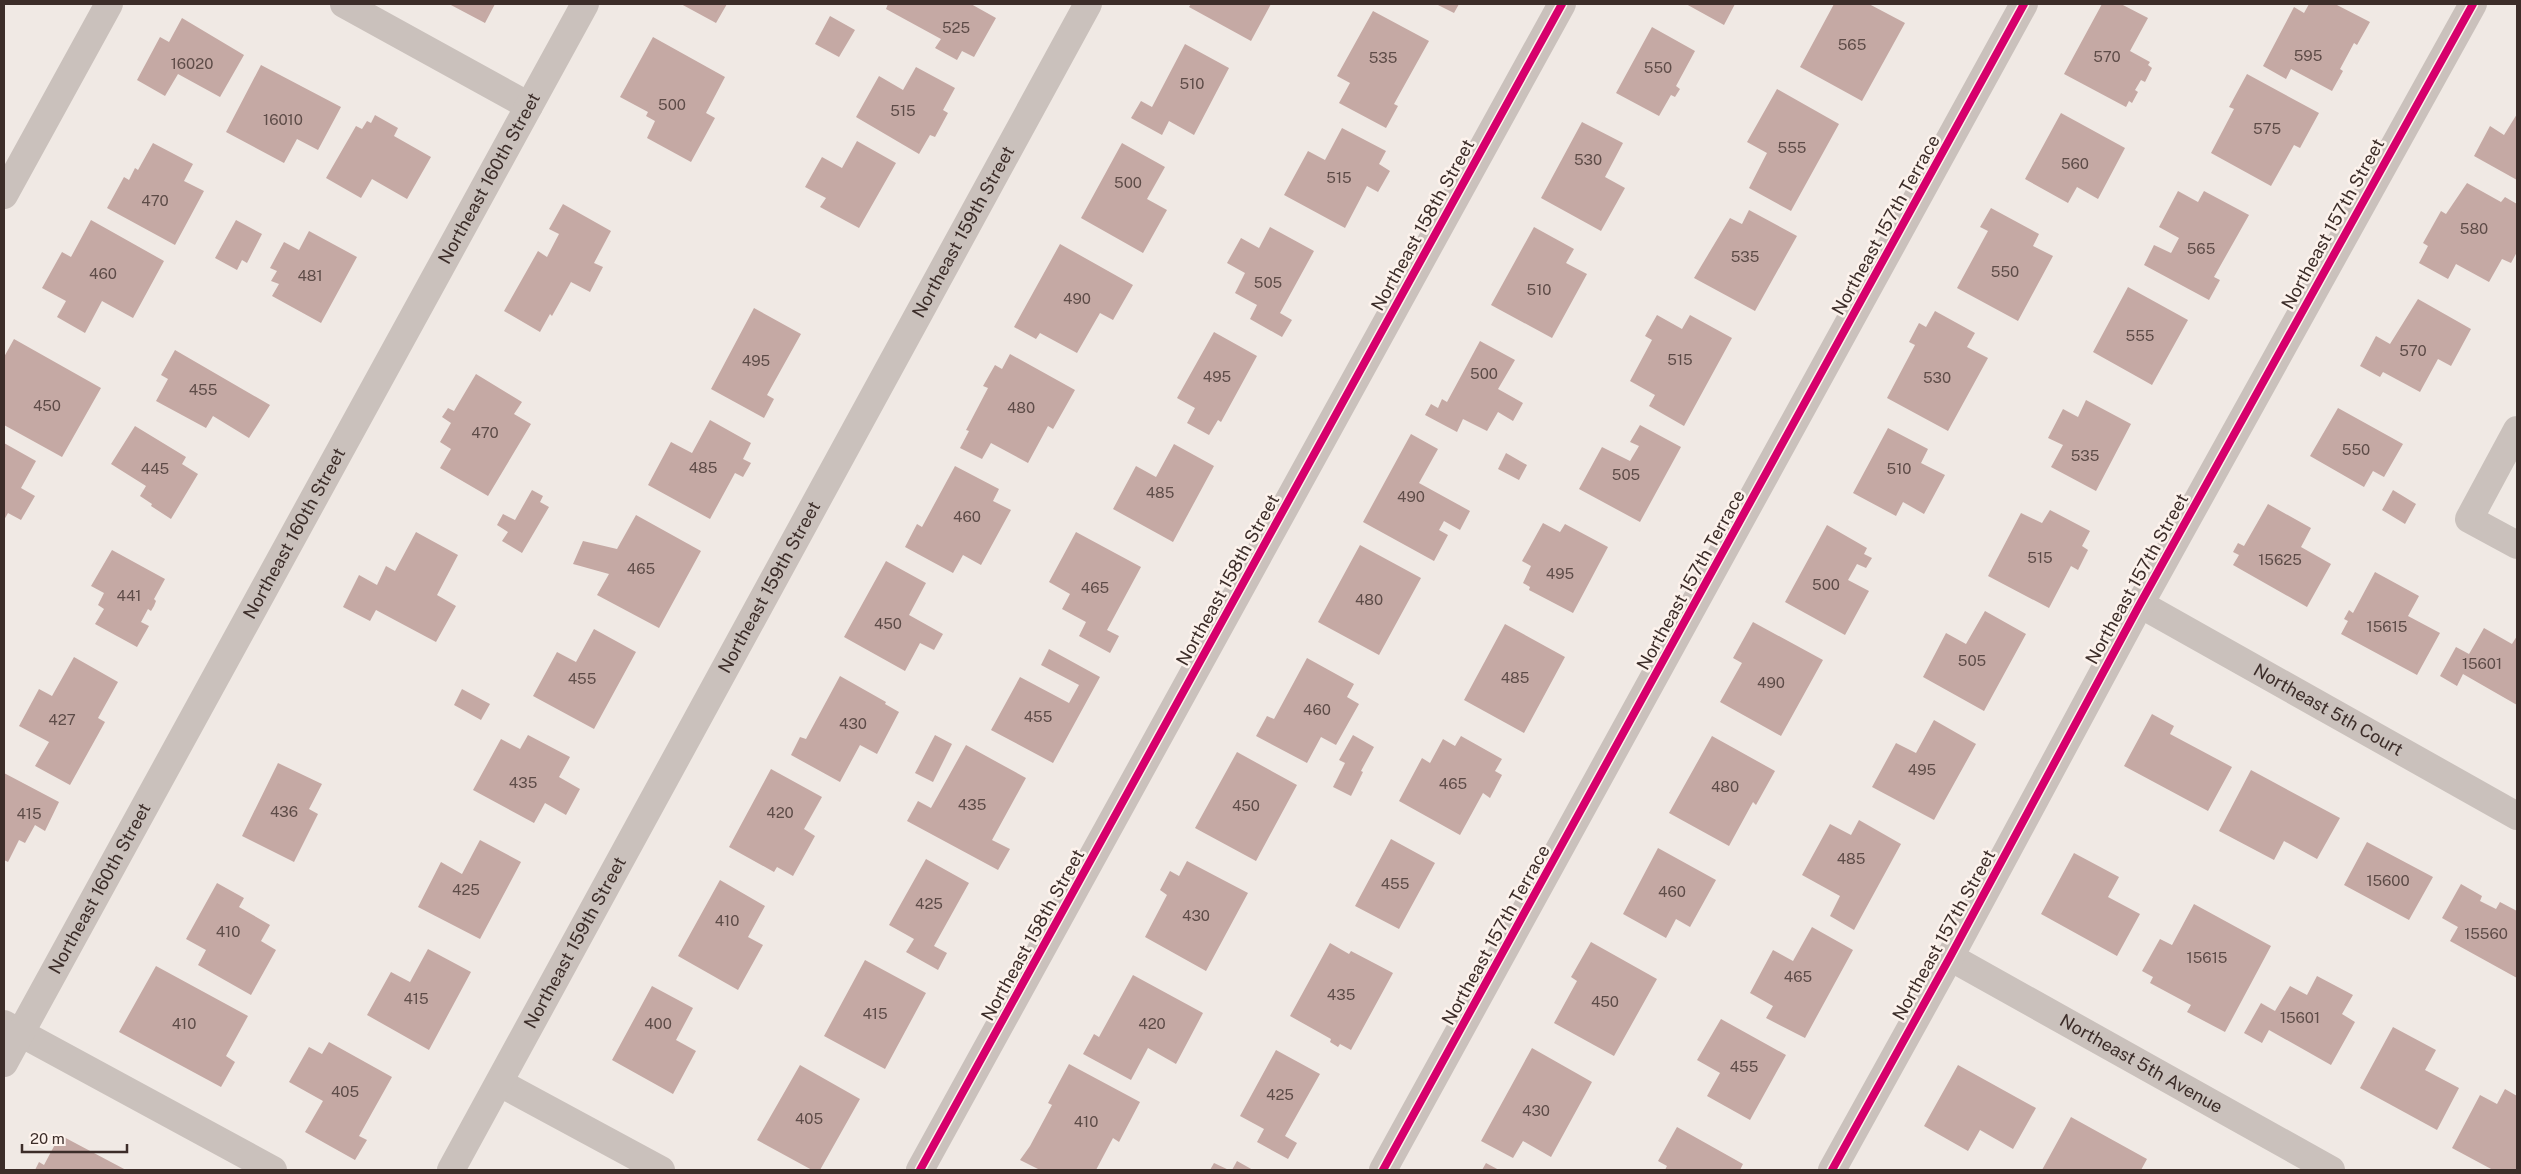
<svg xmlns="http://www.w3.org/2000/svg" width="2521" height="1174" font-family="'Public Sans',sans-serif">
<rect width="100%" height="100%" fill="#f0e9e4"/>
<path fill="#c5a9a4" d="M449,4H495L485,23Z
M681,4H727L716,23Z
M888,4H971L996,18L974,57L962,51L957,60L935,48L941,39L886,9Z
M1191,4H1271L1251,41L1189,7Z
M1436,4H1459L1454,13Z
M1686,4H1735L1724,25Z
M1834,4H1869L1905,23L1862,101L1800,67Z
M2102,4H2121L2148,18L2130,51L2150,62L2148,65L2152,68L2145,82L2141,80L2135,90L2138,92L2132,103L2129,101L2126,107L2064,74Z
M2309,4H2335L2370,22L2357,45L2354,43L2340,69L2343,71L2332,91L2291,69L2286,79L2263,66L2294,7L2304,13Z
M1373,11L1429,41L1394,104L1398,106L1386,128L1339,103L1350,83L1337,76Z
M830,16L855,30L839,57L815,44Z
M182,18L244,55L220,97L178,74L165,96L137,80L160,37L169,42Z
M1652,27L1695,51L1676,86L1680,89L1675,97L1671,95L1659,116L1616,93Z
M653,37L725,77L706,113L715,118L691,162L647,138L655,121L646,116L648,112L620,97Z
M1185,44L1229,68L1194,135L1169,121L1162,135L1131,118L1141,101L1152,107Z
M261,65L341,107L318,150L297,139L284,163L226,132Z
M916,67L955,88L943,110L948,113L935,137L930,135L919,154L856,117L879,76L903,90Z
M2247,74L2319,113L2300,148L2294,145L2271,186L2211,153L2234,109L2229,107Z
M1777,89L1839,124L1791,211L1749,188L1767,153L1747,142Z
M2061,113L2125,148L2098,199L2077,187L2068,203L2025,179Z
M2517,114V180L2474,156L2490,126L2504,135Z
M375,115L398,128L394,136L431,157L407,199L372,179L361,198L326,178L356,126L362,129L367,121L371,123Z
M1582,122L1623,143L1605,177L1625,188L1601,231L1541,198Z
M1342,128L1386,151L1379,164L1390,171L1378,192L1367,186L1345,228L1284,195L1308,151L1325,160Z
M857,141L896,163L859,228L820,207L826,198L805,187L822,157L842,168Z
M153,143L193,164L184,181L204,191L175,245L107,208L124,177L129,180L135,168L138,170Z
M1122,143L1165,167L1147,199L1167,210L1143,253L1081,218Z
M2467,183L2501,202L2505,197L2517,204V252L2511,263L2502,259L2489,282L2456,264L2448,279L2419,263L2428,246L2423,243L2441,211L2446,214Z
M2178,191L2198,202L2204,191L2249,215L2214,277L2220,280L2209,300L2144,265L2154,245L2171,253L2179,238L2159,227Z
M563,204L611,231L594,263L603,267L590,292L571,282L552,316L550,314L540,332L504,311L538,251L547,257L559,234L549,229Z
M1991,208L2039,234L2033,246L2053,256L2018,321L1957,288L1988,231L1980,227Z
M1749,210L1797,236L1755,311L1694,278L1730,218L1742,224Z
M91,220L164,261L133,318L102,301L85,333L57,317L66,301L42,288L62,252L71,257Z
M236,220L262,234L247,263L242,260L237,270L215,258Z
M1270,227L1314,251L1280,313L1292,320L1282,337L1250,319L1257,305L1235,293L1245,273L1227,263L1241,238L1259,248Z
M1534,227L1574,249L1566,263L1587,274L1552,338L1491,305Z
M309,231L357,257L321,323L272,296L279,284L271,281L277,271L270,268L284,242L299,250Z
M1060,244L1133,285L1113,320L1100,313L1077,353L1040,333L1036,339L1014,327Z
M2128,287L2188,320L2152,385L2093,352Z
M2418,299L2471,329L2451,366L2438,359L2420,392L2383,372L2380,377L2360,366L2376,336L2390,344Z
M754,308L801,334L767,395L774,399L764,418L711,389Z
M1935,311L1975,333L1967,347L1988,358L1948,431L1887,398L1915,345L1909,342L1919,323L1926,327Z
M1657,315L1682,329L1690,315L1732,338L1684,426L1649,406L1655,395L1630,381L1652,340L1645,336Z
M1214,332L1257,356L1221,422L1218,420L1209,435L1187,423L1195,408L1177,398Z
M14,339L101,388L62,457L4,425V357Z
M1480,341L1515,360L1498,389L1523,403L1513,421L1498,412L1487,431L1463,419L1457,432L1425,415L1431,404L1438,408L1442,399L1447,402Z
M175,350L270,405L249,438L213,416L206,428L156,401L168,379L161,375Z
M1010,354L1075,390L1053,429L1048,426L1028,463L991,443L982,459L960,448L969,431L966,430L988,388L983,386L995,365L1002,369Z
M476,374L522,402L514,414L531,424L488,496L440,468L451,449L440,442L451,423L442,417L448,408L454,411Z
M2086,400L2131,424L2096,491L2051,467L2063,445L2048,438L2063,409L2078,417Z
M2338,408L2403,444L2384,477L2373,471L2364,487L2310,456Z
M710,420L751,443L743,459L751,463L743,477L735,473L710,519L648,485L671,442L692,453Z
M1640,425L1681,447L1640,522L1579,489L1602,447L1630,461L1639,446L1630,442Z
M135,426L186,457L182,464L198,474L171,519L151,506L152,504L140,496L146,486L111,464Z
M1888,428L1928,449L1921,463L1945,475L1924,514L1903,502L1896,516L1853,493Z
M1411,434L1438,449L1419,483L1470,511L1460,530L1444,521L1439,530L1448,535L1434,561L1363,522Z
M4,443L36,461L21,488L35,496L21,520L8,513L4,520Z
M1174,444L1214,466L1173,542L1113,509L1136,466L1156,477Z
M1506,453L1527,465L1519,480L1498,469Z
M955,466L999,489L993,501L1011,510L981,565L963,555L953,573L905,547L917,524L922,527Z
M532,490L543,496L540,502L549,507L522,553L502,541L508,532L497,525L503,514L515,520Z
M2393,490L2416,504L2405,524L2382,510Z
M2268,504L2311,528L2301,547L2331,564L2307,607L2233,565L2239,555L2233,552L2238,543L2244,546Z
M2050,510L2090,531L2082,546L2088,550L2078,570L2071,566L2049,608L1988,576L2021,513L2042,523Z
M636,515L701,551L659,628L597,595L609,574L573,564L583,541L617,549Z
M1543,523L1560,532L1565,524L1608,547L1573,613L1529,590L1530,587L1523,583L1531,566L1522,561Z
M1827,525L1867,548L1864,554L1872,558L1866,568L1857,564L1848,580L1869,591L1845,635L1785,602Z
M416,532L458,555L437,595L456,606L436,642L376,610L370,621L343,607L359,575L377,585L386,566L395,571Z
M1076,532L1141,567L1107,630L1119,636L1110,653L1079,636L1086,622L1062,609L1070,594L1049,582Z
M1360,545L1421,578L1379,655L1318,622Z
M112,550L165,579L154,599L156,601L154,606L151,611L148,609L141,622L149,626L137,647L95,624L104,609L98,605L104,593L91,586Z
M886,561L926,583L909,615L943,634L934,650L920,643L905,671L844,637Z
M2375,572L2419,596L2408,616L2440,633L2417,675L2341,634L2348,621L2344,619L2349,610L2353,613Z
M1985,611L2026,634L1984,711L1923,677L1946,633L1966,644Z
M1753,622L1823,660L1781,736L1720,702L1742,663L1733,658Z
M1505,624L1565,657L1524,733L1464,700Z
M2484,628L2512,644L2517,636V705L2463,674L2457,686L2440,676L2456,647L2469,654Z
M594,629L636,652L594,729L533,696L557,652L576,662Z
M1049,649L1100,677L1053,763L991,730L1020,677L1069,703L1079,685L1041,665Z
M74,657L118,682L98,718L105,722L70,785L35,766L49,742L19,726L39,689L52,696Z
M1307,658L1354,684L1347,697L1359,704L1336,745L1321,737L1307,763L1256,736L1267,716L1274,719Z
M840,676L886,702L885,704L899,712L877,754L860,745L840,782L791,755L800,737L806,739Z
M462,689L490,704L481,720L454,705Z
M2152,714L2174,726L2170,734L2232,767L2208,811L2124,766Z
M1934,720L1976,744L1934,820L1872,787L1896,743L1916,753Z
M528,735L570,757L559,777L580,789L566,815L545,803L534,823L473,790L501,739L520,749Z
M935,735L952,744L933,782L915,773Z
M1353,735L1374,747L1361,771L1363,772L1351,796L1333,787L1345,763L1339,760Z
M1461,736L1502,759L1495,771L1502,775L1490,798L1483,793L1460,835L1399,801L1422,758L1430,763L1443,739L1455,746Z
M1712,736L1775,771L1756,805L1753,802L1729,846L1669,813Z
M966,745L1026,778L992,840L1010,849L998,870L907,821L918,801L931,808Z
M1237,752L1297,785L1256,861L1195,828Z
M278,763L322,784L309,809L318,814L294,862L242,836Z
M771,769L822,797L804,829L815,836L793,876L777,867L774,872L729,847Z
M2251,770L2340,818L2317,859L2284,841L2274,860L2219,831Z
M4,773L59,802L45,831L35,825L25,843L19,840L8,862L4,860Z
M1859,820L1901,844L1854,930L1830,916L1840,896L1802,875L1830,824L1851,835Z
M1391,839L1435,863L1399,929L1355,906Z
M480,840L521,862L480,939L418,907L441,862L462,874Z
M2367,842L2433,877L2409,920L2344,885Z
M1658,848L1716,880L1690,927L1676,919L1666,938L1623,914Z
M2074,853L2119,877L2108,897L2140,914L2117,956L2041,914Z
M926,859L969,883L934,946L947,953L938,970L906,952L914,939L889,925Z
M1187,861L1248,893L1206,971L1145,937L1167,895L1160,890L1170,871L1179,876Z
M720,880L765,906L748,937L763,945L738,990L678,956Z
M217,883L244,898L239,907L270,925L261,941L276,950L251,995L198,965L206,950L186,939Z
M2461,884L2482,896L2480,901L2496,909L2500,902L2517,911V978L2450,941L2458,927L2442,918Z
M2194,904L2271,946L2225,1032L2187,1012L2191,1005L2150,983L2153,977L2142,971L2160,939L2172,945Z
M1812,927L1853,950L1805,1038L1766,1018L1773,1006L1750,993L1773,950L1793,961Z
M1591,942L1657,979L1614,1056L1554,1023L1577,981L1571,977Z
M1330,943L1349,954L1351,951L1393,973L1351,1050L1340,1044L1338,1047L1330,1042L1331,1039L1290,1016Z
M428,949L471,972L429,1050L367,1015L391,972L410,982Z
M865,960L926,993L885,1069L824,1036Z
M156,966L248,1016L226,1056L235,1062L221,1087L119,1032Z
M1133,975L1203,1013L1176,1064L1148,1048L1131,1080L1083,1054L1094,1034L1099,1037Z
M2317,976L2353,995L2342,1014L2355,1022L2331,1065L2269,1030L2262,1043L2244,1033L2261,1003L2275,1011L2290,986L2307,995Z
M652,986L693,1008L676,1040L696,1051L673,1094L612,1060Z
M1721,1019L1786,1055L1750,1120L1707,1096L1720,1073L1697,1060Z
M2393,1027L2436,1050L2425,1070L2459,1088L2437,1130L2360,1088Z
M329,1042L392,1077L359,1136L367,1140L355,1160L305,1132L323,1101L289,1082L309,1047L322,1054Z
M1532,1048L1592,1082L1551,1157L1523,1141L1513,1158L1481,1141Z
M1276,1050L1320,1074L1285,1136L1297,1143L1288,1159L1257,1142L1264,1129L1240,1116Z
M1069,1064L1140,1102L1119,1142L1113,1138L1096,1170H1040L1020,1160L1030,1146L1052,1105L1048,1103Z
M800,1065L860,1099L820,1170H812L757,1140Z
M1958,1065L2036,1108L2013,1149L1980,1130L1968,1151L1924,1126Z
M2505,1089L2517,1096V1170H2493L2452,1148L2480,1095L2497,1104Z
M2071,1117L2147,1159L2141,1170H2042Z
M1677,1127L1743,1164L1740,1170H1665L1667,1166L1658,1161Z
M60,1135L126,1170H35L39,1162L44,1165Z
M1237,1161L1253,1170H1232Z
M1214,1163L1229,1170H1210Z
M1486,1163L1499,1170H1482Z"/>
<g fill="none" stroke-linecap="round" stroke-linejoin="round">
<g stroke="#cac1bc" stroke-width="28">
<path d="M344,4L529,106"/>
<path d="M4,195L109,4"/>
<path d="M2517,430L2469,519L2517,545"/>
<path id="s1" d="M2140,604L2517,816"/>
<path id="s2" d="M1950,957L2331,1170"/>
<path d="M4,1024L273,1170"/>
<path id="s3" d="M4,1063L585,4"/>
<path d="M500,1083L661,1170"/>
<path id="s4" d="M451,1170L1088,4"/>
<path d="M920,1170L1562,4"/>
<path d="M1383,1170L2024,4"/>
<path d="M1832,1170L1950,957L2140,604L2473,4"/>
</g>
<defs>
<path id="cycleway" d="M920,1170L1562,4
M1383,1170L2024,4
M1832,1170L1950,957L2140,604L2473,4"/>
</defs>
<use href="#cycleway" stroke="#fcf2ec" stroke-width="11"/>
<use href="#cycleway" stroke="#d6006c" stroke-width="8"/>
</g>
<g text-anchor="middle" stroke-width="5" stroke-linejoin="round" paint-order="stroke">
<g font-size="15" fill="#5e4c48">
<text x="956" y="33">525</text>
<text x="1852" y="50">565</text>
<text x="2308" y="61">595</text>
<text x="2107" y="62">570</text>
<text x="1383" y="63">535</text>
<text x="192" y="69">16020</text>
<text x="1658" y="73">550</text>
<text x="1192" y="89">510</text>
<text x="672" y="110">500</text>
<text x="903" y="116">515</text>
<text x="283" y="125">16010</text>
<text x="2267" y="134">575</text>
<text x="1792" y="153">555</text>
<text x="1588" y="165">530</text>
<text x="2075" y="169">560</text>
<text x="1339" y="183">515</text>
<text x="1128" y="188">500</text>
<text x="155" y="206">470</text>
<text x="2474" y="234">580</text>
<text x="2201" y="254">565</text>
<text x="1745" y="262">535</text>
<text x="2005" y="277">550</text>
<text x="103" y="279">460</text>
<text x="310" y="281">481</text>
<text x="1268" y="288">505</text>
<text x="1539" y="295">510</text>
<text x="1077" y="304">490</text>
<text x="2140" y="341">555</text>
<text x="2413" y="356">570</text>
<text x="1680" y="365">515</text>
<text x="756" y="366">495</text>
<text x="1484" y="379">500</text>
<text x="1217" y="382">495</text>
<text x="1937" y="383">530</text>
<text x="203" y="395">455</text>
<text x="47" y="411">450</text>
<text x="1021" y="413">480</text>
<text x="485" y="438">470</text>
<text x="2356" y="455">550</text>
<text x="2085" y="461">535</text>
<text x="703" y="473">485</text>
<text x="155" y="474">445</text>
<text x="1899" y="474">510</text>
<text x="1626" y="480">505</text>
<text x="1160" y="498">485</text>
<text x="1411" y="502">490</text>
<text x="967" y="522">460</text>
<text x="2040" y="563">515</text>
<text x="2280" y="565">15625</text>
<text x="641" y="574">465</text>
<text x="1560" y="579">495</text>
<text x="1826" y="590">500</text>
<text x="1095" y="593">465</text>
<text x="129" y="601">441</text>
<text x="1369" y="605">480</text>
<text x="888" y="629">450</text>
<text x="2387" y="632">15615</text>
<text x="1972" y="666">505</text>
<text x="2482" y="669">15601</text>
<text x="1515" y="683">485</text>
<text x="582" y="684">455</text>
<text x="1771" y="688">490</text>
<text x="1317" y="715">460</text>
<text x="1038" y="722">455</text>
<text x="62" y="725">427</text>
<text x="853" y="729">430</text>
<text x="1922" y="775">495</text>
<text x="523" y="788">435</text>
<text x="1453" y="789">465</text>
<text x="1725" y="792">480</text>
<text x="972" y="810">435</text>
<text x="1246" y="811">450</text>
<text x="284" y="817">436</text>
<text x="780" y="818">420</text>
<text x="29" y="819">415</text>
<text x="1851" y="864">485</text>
<text x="2388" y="886">15600</text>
<text x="1395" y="889">455</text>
<text x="466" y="895">425</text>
<text x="1672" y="897">460</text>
<text x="929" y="909">425</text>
<text x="1196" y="921">430</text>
<text x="727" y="926">410</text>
<text x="228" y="937">410</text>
<text x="2486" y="939">15560</text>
<text x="2207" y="963">15615</text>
<text x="1798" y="982">465</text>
<text x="1341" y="1000">435</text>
<text x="416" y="1004">415</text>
<text x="1605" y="1007">450</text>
<text x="875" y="1019">415</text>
<text x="2300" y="1023">15601</text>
<text x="184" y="1029">410</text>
<text x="658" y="1029">400</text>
<text x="1152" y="1029">420</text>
<text x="1744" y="1072">455</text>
<text x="345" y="1097">405</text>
<text x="1280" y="1100">425</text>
<text x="1536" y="1116">430</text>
<text x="809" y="1124">405</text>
<text x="1086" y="1127">410</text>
</g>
<g font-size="18" fill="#3c2d29" stroke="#fcf2ec">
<text dy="6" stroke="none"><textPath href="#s3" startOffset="1009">Northeast 160th Street</textPath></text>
<text transform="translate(2333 224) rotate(-61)" y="6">Northeast 157th Street</text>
<text transform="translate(1423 225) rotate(-61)" y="6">Northeast 158th Street</text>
<text transform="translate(1886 225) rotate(-61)" y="6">Northeast 157th Terrace</text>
<text dy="6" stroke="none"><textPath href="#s4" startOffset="1069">Northeast 159th Street</textPath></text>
<text dy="6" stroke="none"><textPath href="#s3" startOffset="604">Northeast 160th Street</textPath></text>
<text transform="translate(2137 579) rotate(-61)" y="6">Northeast 157th Street</text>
<text transform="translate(1228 580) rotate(-61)" y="6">Northeast 158th Street</text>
<text transform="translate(1691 580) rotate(-61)" y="6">Northeast 157th Terrace</text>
<text dy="6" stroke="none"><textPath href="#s4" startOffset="664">Northeast 159th Street</textPath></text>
<text dy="6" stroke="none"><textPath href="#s1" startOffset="216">Northeast 5th Court</textPath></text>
<text dy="6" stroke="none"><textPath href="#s3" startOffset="199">Northeast 160th Street</textPath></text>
<text transform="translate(1033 935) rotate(-61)" y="6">Northeast 158th Street</text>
<text transform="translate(1496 935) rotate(-61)" y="6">Northeast 157th Terrace</text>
<text transform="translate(1944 935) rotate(-61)" y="6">Northeast 157th Street</text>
<text dy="6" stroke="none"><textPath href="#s4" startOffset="259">Northeast 159th Street</textPath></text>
<text dy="6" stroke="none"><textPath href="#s2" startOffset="219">Northeast 5th Avenue</textPath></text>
</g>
</g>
<rect width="2521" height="1174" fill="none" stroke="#3c2d29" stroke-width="10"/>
<path d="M22 1144v8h105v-8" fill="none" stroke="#3c2d29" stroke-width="2.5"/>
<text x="30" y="1144" font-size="15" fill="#3c2d29" stroke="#fcf2ec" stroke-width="4" paint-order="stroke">20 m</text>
</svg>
